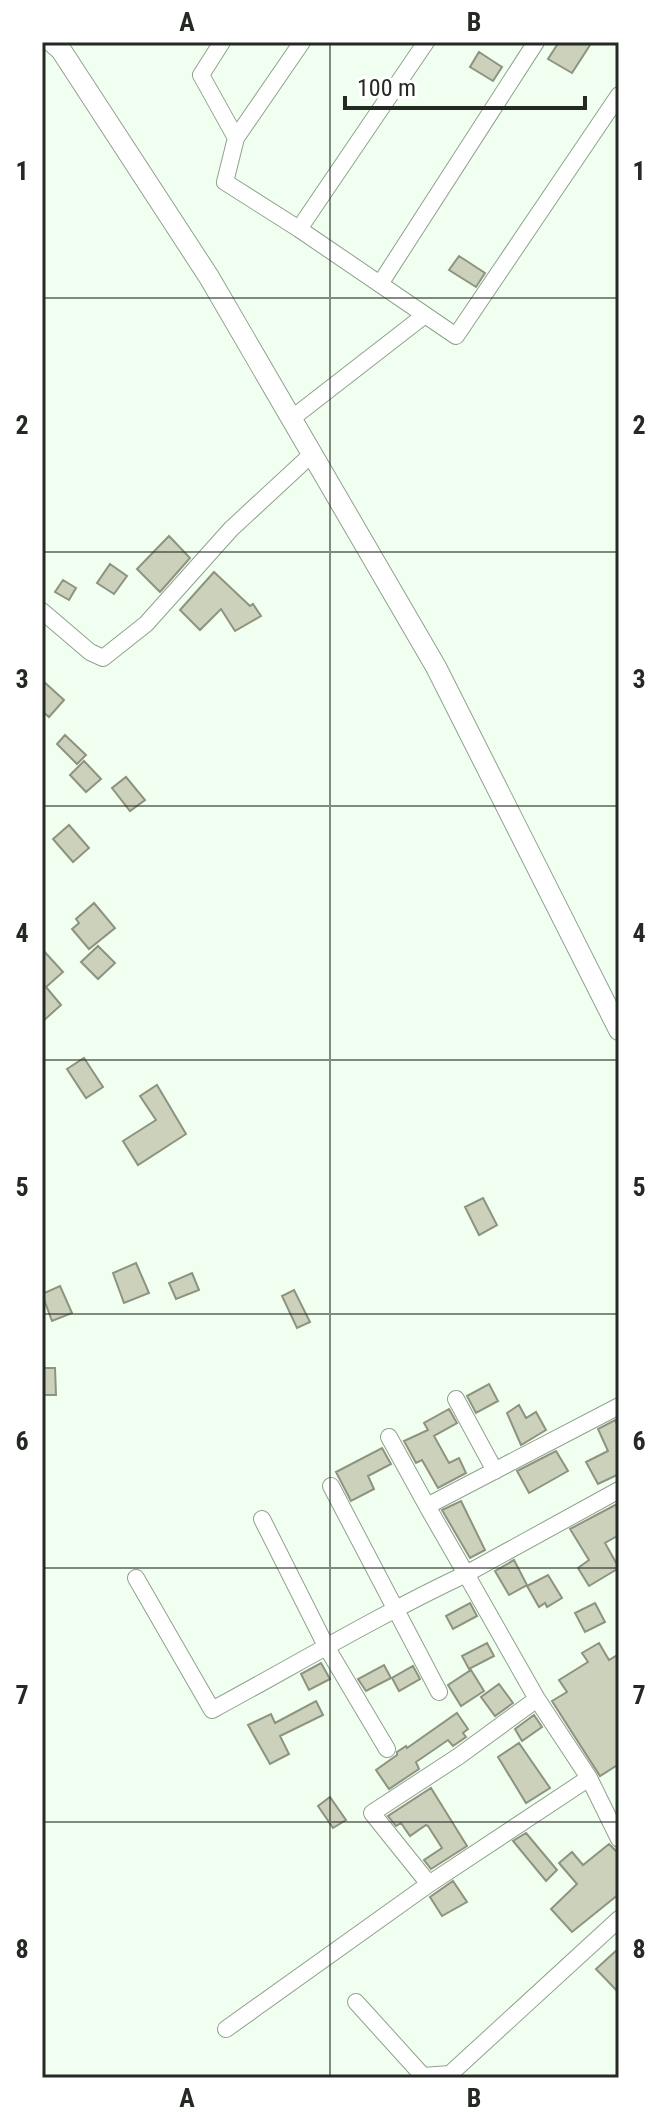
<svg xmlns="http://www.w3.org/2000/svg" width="661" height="2120" font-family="'Roboto Condensed',sans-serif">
<rect width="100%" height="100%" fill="#f1fff0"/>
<path fill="#ccd1bb" stroke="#8e937f" stroke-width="2" d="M559,42H592L572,73L548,59Z
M479,52L502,67L493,81L470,67Z
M459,256L485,273L476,287L449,270Z
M169,536L190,558L160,592L137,569Z
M110,564L127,576L114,594L97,583Z
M214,572L250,606L253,604L261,616L235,631L221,609L200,630L180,610Z
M63,580L76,588L69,600L55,592Z
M42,680L64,700L49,717L42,711Z
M65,735L86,755L77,764L57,744Z
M84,761L101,779L86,792L70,775Z
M126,777L145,800L130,811L112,788Z
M69,825L89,848L73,862L53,839Z
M94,903L115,928L89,949L72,929L79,923L76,919Z
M98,946L115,963L98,979L81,962Z
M42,949L63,972L46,987L61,1005L42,1022Z
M84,1058L103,1087L86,1098L67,1069Z
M157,1085L186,1134L138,1165L123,1141L156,1120L140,1096Z
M483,1198L497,1225L479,1235L465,1207Z
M136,1263L149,1293L124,1303L113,1273Z
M192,1273L199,1290L176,1299L169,1283Z
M60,1286L72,1313L52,1321L42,1294Z
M294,1290L310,1322L297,1328L282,1296Z
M42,1368H55L56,1395H42Z
M489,1384L498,1401L476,1413L467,1396Z
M519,1405L526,1418L536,1412L546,1430L521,1445L507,1413Z
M449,1409L457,1423L434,1436L449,1463L459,1458L466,1473L438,1488L422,1460L416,1463L404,1441L428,1430L424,1423Z
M615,1420L619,1428V1474L598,1484L586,1462L608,1451L598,1429Z
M382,1448L391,1464L368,1476L374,1489L351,1501L336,1472Z
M556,1451L568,1471L529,1493L517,1471Z
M461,1501L485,1550L470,1558L442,1510Z
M619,1503V1535L605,1543L619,1568L589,1586L578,1568L589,1560L570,1529Z
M514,1560L527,1585L509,1595L495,1571Z
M548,1575L562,1598L547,1607L545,1603L539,1607L527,1586Z
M470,1603L477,1616L453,1629L446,1616Z
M595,1603L605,1622L585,1632L575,1613Z
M487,1643L494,1656L469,1669L462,1656Z
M599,1643L609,1660L619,1654V1764L600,1776L552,1701L567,1692L559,1680L588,1662L582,1653Z
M321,1663L330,1679L309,1690L301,1674Z
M384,1665L391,1678L366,1691L358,1679Z
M413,1666L420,1679L399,1691L392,1678Z
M471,1670L484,1691L461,1706L448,1685Z
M499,1684L513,1703L495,1716L481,1697Z
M316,1701L323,1715L280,1736L289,1754L270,1764L248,1725L271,1714L275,1723Z
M457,1713L468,1729L463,1733L466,1737L453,1746L448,1740L416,1762L419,1769L389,1789L376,1770L397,1755V1752L406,1746L407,1748Z
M534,1715L542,1727L522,1741L515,1729Z
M519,1743L550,1788L526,1803L498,1757Z
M431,1788L467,1846L431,1869L424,1860L442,1848L428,1826L426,1825L410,1836L401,1823L396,1826L388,1816Z
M330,1797L346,1820L333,1828L318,1806Z
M526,1833L557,1870L546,1881L513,1841Z
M609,1844L619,1854V1894L572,1932L551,1909L577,1884L559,1863L572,1852L583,1865Z
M453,1881L467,1902L442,1916L430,1897Z
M619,1948V1993L596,1969Z"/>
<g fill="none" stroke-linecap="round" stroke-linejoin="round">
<defs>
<path id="minor" d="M222,42L201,75L236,138L225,182L299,229L456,336L619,95
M236,138L302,42
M299,229L426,42
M380,284L536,42
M291,419L425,315
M42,611L90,652L103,658L146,624L231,529L312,454
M456,1399L495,1471
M619,1406L427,1506L466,1574L619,1490
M389,1437L427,1506
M331,1486L439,1692
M262,1519L327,1648L387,1749
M136,1578L212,1710C297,1664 379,1615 466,1574L537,1699L459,1756L372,1813L429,1884
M537,1699L589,1778
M356,2002L423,2076L450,2074L619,1919
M226,2029L429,1884L589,1778L619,1839"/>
<path id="tertiary" d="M52,42L61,50L209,277L436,667L619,1030"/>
</defs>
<use href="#minor" stroke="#91a08f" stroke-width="18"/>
<use href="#tertiary" stroke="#91a08f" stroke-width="22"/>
<use href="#minor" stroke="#fff" stroke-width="16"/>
<use href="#tertiary" stroke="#fff" stroke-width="20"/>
</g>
<path fill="none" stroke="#242a23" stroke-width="2" stroke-opacity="0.55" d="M330,42V2078M42,298H619M42,552H619M42,806H619M42,1060H619M42,1314H619M42,1568H619M42,1822H619"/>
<rect width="661" height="2120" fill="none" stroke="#ffffff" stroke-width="88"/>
<path d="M345 96v12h240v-12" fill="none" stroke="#242a23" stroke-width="4"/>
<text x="357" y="96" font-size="24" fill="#242a23" stroke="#ffffff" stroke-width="6" paint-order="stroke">100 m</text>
<rect x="44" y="44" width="573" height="2032" fill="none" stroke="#242a23" stroke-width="3"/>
<g font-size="26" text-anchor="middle" font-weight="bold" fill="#242a23">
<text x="187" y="31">A</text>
<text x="474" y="31">B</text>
<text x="22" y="180">1</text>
<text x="639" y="180">1</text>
<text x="22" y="434">2</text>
<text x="639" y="434">2</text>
<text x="22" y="688">3</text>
<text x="639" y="688">3</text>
<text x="22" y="942">4</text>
<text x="639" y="942">4</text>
<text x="22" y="1196">5</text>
<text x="639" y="1196">5</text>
<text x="22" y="1450">6</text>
<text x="639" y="1450">6</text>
<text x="22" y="1704">7</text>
<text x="639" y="1704">7</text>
<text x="22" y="1958">8</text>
<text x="639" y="1958">8</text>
<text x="187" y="2107">A</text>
<text x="474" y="2107">B</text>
</g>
</svg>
